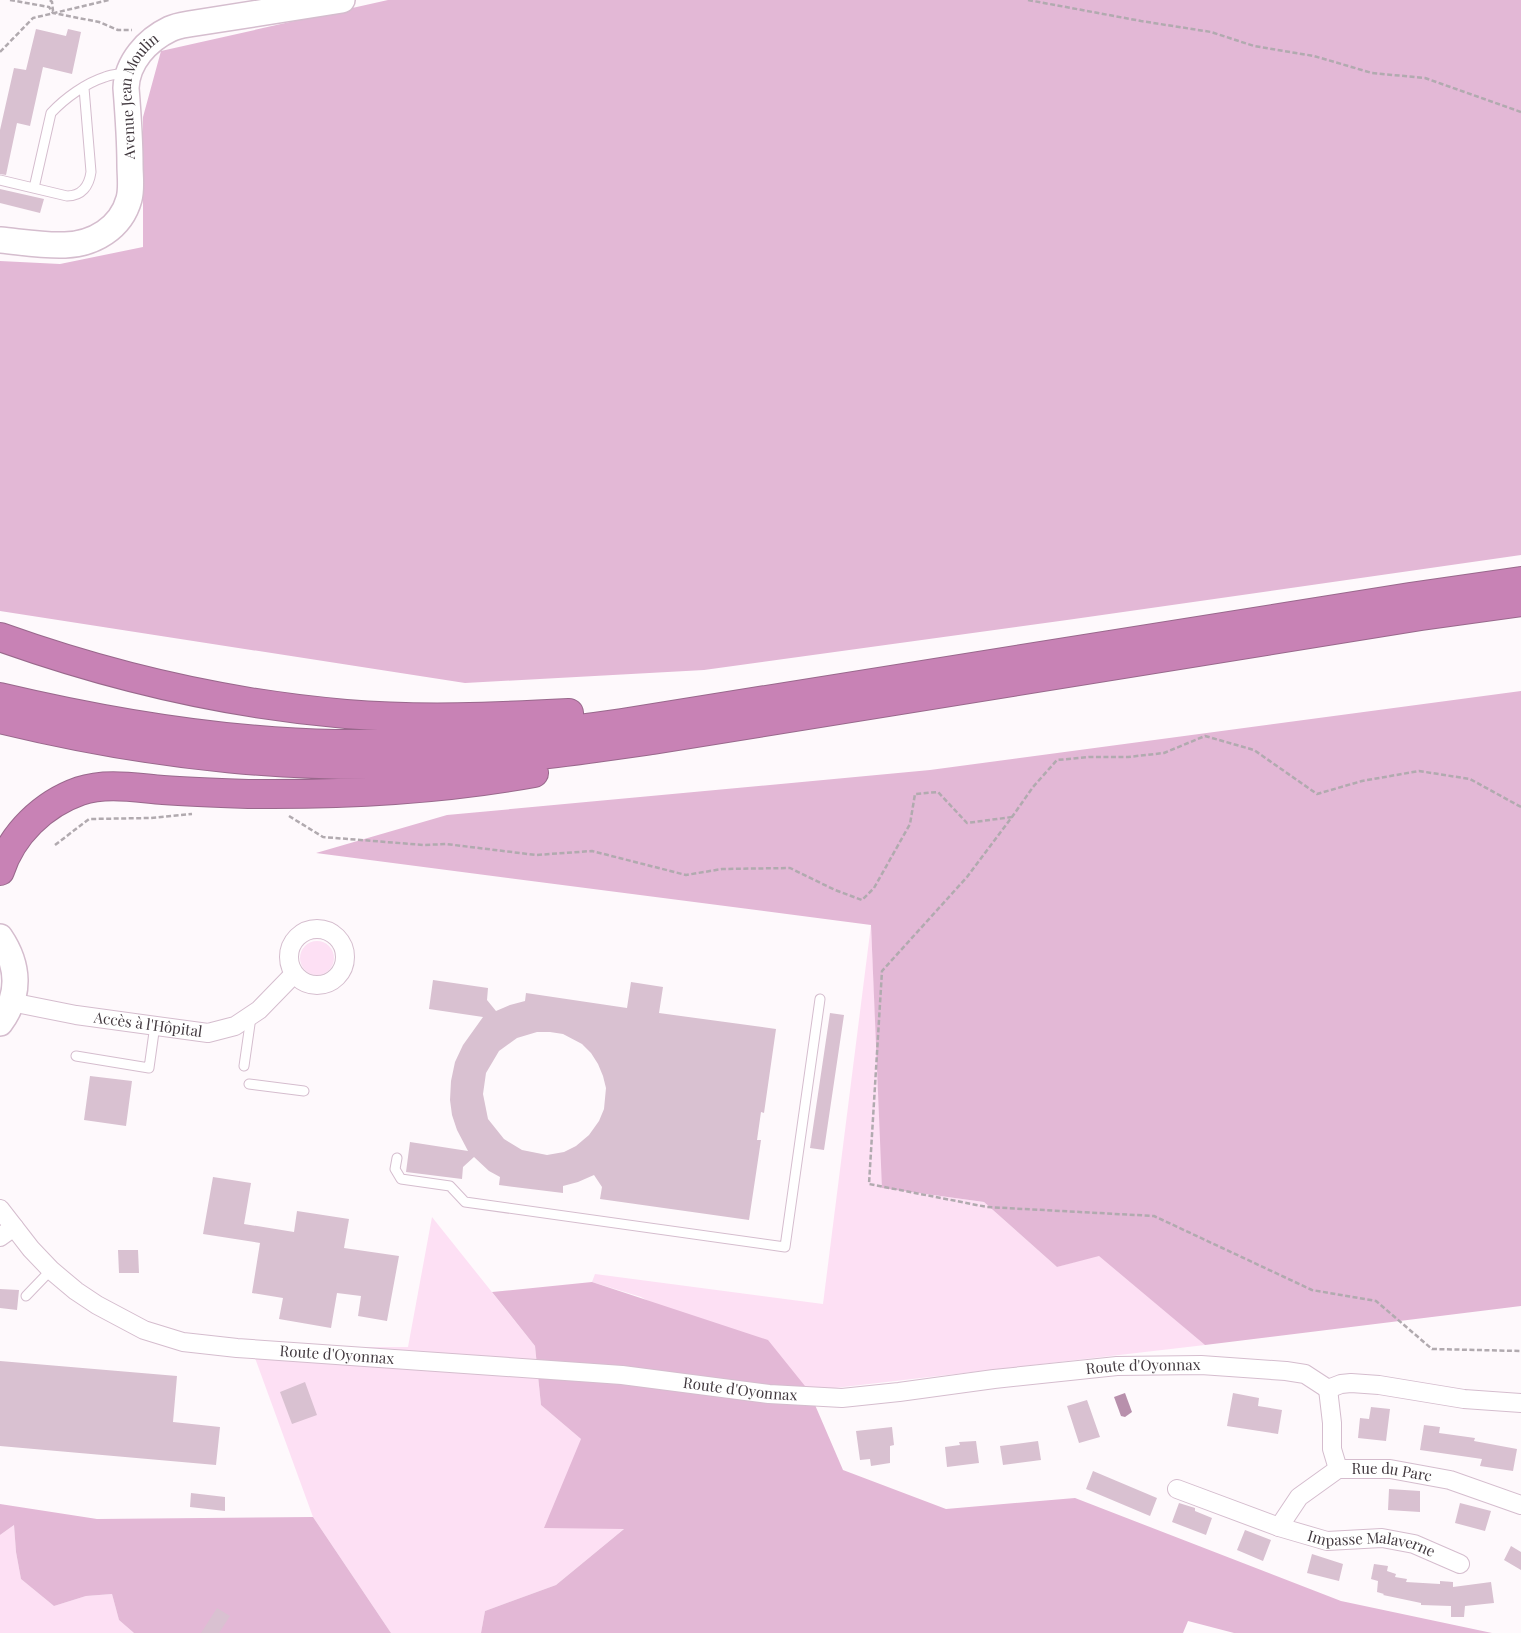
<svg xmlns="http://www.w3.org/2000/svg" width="1521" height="1633" font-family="'Playfair Display',serif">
<rect width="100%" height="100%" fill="#fef9fc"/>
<path fill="#fde0f4" d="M871,925L883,1188L984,1202L1057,1267L1099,1255L1205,1345L809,1391L641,1297L592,1282L595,1274L823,1304Z
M300 958a17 17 0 1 1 34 0a17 17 0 1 1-34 0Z
M432,1217L535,1346L541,1405L581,1439L625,1528L556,1585L485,1611L481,1633H391L313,1517L251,1347H408Z
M14,1525L16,1552L21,1579L54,1606L86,1596L112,1594L119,1620L134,1633H0V1535Z"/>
<path fill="#e3b8d6" d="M388,0H1521V555L1067,620L704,670L465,683L0,611V261L60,264L143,247V117L161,51Z
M1521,691V1306L1205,1345L1099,1256L1057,1267L984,1202L882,1188L871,925L316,853L447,815L930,770Z
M592,1282L768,1340L809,1391L843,1470L946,1509L1075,1498L1341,1601L1492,1633H1234L1188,1621L1183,1633H481L485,1611L556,1585L624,1529L544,1528L581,1439L541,1405L535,1346L492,1292Z
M0,1504L97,1519L313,1517L391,1633H134L119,1620L112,1594L86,1596L54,1606L21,1579L16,1552L14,1525L0,1535Z"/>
<path fill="#b890ac" d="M1125,1393L1132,1412L1125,1417L1121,1416L1114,1397Z"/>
<path fill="#d9c1d1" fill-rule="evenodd" d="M36,29L66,36L68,29L81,32L72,74L43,67L30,126L17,123L6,175L0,174V130L14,68L26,70Z
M0,189L44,199L40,213L0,203Z
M433,980L488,988L487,1000L496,1011L510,1005L525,1001L526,993L627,1008L631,982L663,987L659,1013L776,1029L764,1113L761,1112L757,1140H761L749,1220L600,1199L602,1187L594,1175L578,1182L563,1186V1193L499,1185L500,1177L489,1171L474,1157L463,1167L462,1179L406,1172L410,1142L468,1151L457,1130L452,1115L450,1100L451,1081L455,1062L463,1045L483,1017L429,1009ZM537,1032H550L563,1034L582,1044L591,1053L598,1064L603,1076L606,1088L604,1109L599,1121L589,1135L576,1146L564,1152L547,1155L522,1150L504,1139L488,1119L483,1094L486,1073L499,1051L517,1038Z
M830,1013L844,1015L824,1150L810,1148Z
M90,1076L132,1081L126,1126L84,1120Z
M213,1177L251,1183L244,1224L294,1232L297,1211L349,1219L344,1248L399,1256L387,1321L358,1316L361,1296L337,1293L331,1328L279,1319L283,1298L252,1293L260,1243L203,1234Z
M118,1250H138L139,1273H119Z
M0,1289L19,1290L17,1310L0,1308Z
M0,1361L177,1376L173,1422L220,1427L216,1465L0,1446Z
M305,1382L317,1415L292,1424L280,1392Z
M1233,1393L1259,1398L1258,1406L1282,1410L1278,1434L1227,1426Z
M1087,1400L1100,1437L1079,1443L1067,1406Z
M1371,1407L1390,1409L1386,1441L1358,1438L1360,1418L1369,1419Z
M1424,1425L1440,1427L1439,1433L1475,1438L1474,1441L1517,1449L1513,1471L1480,1466L1482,1459L1420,1450Z
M892,1427L894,1445L890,1446V1463L871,1466L870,1459L860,1460L856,1431Z
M976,1441L979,1463L947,1467L945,1447L960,1445L959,1442Z
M1038,1441L1041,1460L1003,1465L1000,1446Z
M1093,1471L1157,1498L1150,1516L1086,1489Z
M1389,1489L1420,1491V1512L1388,1510Z
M191,1493L225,1497V1511L190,1507Z
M1179,1503L1195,1508V1511L1212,1518L1206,1535L1172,1522Z
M1460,1503L1491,1511L1485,1531L1455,1523Z
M1245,1530L1271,1540L1263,1561L1237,1550Z
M1511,1546L1521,1552V1570L1504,1560Z
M1312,1554L1343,1564L1339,1581L1307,1573Z
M1374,1564L1388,1566L1387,1571L1396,1574L1395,1577L1407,1579L1406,1582L1440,1584V1581L1453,1582V1587L1491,1582L1494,1603L1465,1606L1464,1617H1451V1606L1421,1605V1603L1383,1595L1384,1594L1377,1592L1378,1581L1371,1579Z
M217,1608L230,1616L219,1633H201Z"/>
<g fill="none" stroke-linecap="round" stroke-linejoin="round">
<defs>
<path id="lane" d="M0,180L67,196C82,196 89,186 91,172L84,88
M34,188L51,113C65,98 86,83 105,77C112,74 119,74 125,73
M76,1056L149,1068L155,1025
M244,1066L251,1017
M249,1084L304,1091
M397,1158L395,1169L401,1179L450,1186L465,1202L785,1247L820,999
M26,1296L51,1270"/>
<g id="street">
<circle cx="317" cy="957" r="28"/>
<path id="s1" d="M11,1002L76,1015L208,1033L235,1026L259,1010L294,974"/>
<path id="s2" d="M0,1209L31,1249L51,1270L76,1291L97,1305L144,1330L183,1342L237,1348L622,1375L769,1394L842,1398L899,1392L994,1379L1117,1366L1201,1365L1286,1371L1305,1374L1328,1389L1341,1384L1351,1383L1379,1385L1464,1399L1521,1403"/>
<path d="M0,1237L14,1227"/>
<path id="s3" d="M1328,1389L1332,1423V1449L1338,1469H1390L1450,1480L1521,1505"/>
<path id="s4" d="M1338,1469L1299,1497L1279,1527L1327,1541L1382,1538L1414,1544L1460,1564"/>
<path d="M1177,1489L1279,1527"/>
</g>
<g id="secondary">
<path id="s5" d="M0,240C21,242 44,246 65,245C94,244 121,228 129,199C132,188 130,176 130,165C130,139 128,113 126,88C127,62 147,40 170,29C176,26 183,25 189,24L342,0"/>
<path d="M0,937C19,965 21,995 0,1023"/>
</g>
<path id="highway" d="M0,637C112,677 228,704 346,714C420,720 495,717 569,713
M0,697C110,723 222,742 336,744C432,745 527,737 622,723L1410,597L1521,581
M0,719C156,757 304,772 465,762C528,758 590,749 653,740L1421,616L1521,602
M0,871C12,834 43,804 80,791C106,782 137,788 163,790C192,792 222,793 251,794C345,795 441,790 534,773"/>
</defs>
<use href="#lane" stroke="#d5bdce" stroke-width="11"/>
<use href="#street" stroke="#d5bdce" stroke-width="20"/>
<use href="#secondary" stroke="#d5bdce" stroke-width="28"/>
<use href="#highway" stroke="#99688c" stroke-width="30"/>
<path stroke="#b1aaaf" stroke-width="2.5" stroke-dasharray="5 2.5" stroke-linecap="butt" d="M10,0L49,7L53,13L99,22L118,30H132
M50,0L52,2L53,11
M1028,0L1141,21L1211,32L1254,46L1314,56L1372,73L1425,78L1521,112
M0,52L33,18L109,0
M1521,807L1470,779L1419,771L1362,781L1317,794L1254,750L1205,736L1164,753L1128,757H1089L1057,760L1033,787L1012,817L967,877L882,971L869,1184L987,1207L1154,1216L1312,1290L1376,1301L1432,1349L1521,1351
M289,816L323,837L424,845L446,844L536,855L592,851L686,875L722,869L790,868L835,890L862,900L874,888L910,824L915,794L938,792L967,823L1012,817
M55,845L89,819L151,818L192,814"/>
<use href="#lane" stroke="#fff" stroke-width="9"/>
<use href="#street" stroke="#fff" stroke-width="18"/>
<use href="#secondary" stroke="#fff" stroke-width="25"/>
<use href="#highway" stroke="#c882b5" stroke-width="28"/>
</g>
<g text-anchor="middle" stroke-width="4.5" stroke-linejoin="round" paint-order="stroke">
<g font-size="15" fill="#42393f" stroke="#fff">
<text dy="5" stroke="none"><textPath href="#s5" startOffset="256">Avenue Jean Moulin</textPath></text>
<text dy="5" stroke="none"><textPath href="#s1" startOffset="139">Accès à l'Hôpital</textPath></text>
<text dy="5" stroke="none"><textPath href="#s2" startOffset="386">Route d'Oyonnax</textPath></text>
<text dy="5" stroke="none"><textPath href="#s2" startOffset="1196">Route d'Oyonnax</textPath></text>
<text dy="5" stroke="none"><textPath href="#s2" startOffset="791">Route d'Oyonnax</textPath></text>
<text dy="5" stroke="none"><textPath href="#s3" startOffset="135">Rue du Parc</textPath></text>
<text dy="5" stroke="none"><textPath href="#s4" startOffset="179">Impasse Malaverne</textPath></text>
</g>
</g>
</svg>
